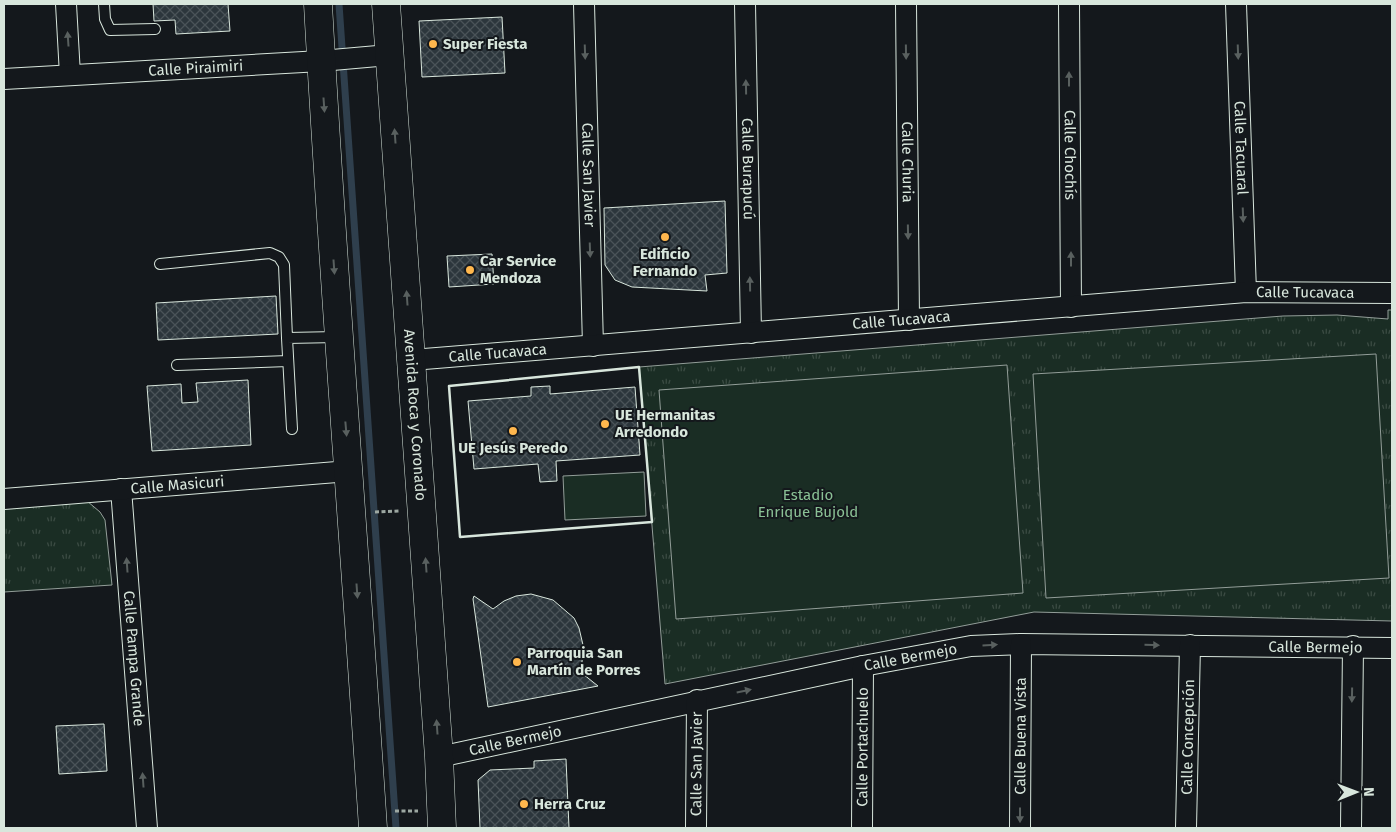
<svg xmlns="http://www.w3.org/2000/svg" width="1396" height="832" font-family="'Fira Sans',sans-serif">
<defs>
<pattern id="park-tufts" width="24" height="20" patternUnits="userSpaceOnUse" patternTransform="scale(1.25)"><rect width="24" height="20" fill="#1a2d24"/><path d="M3 7l-1-3M5 7V3M7 7l1-3M15 17l-1-3M17 17v-4M19 17l1-3" fill="none" stroke="#3b4b43"/></pattern>
<pattern id="building-cross-hatch" width="8" height="8" patternUnits="userSpaceOnUse" patternTransform="scale(1.25)"><rect width="8" height="8" fill="#2c363c"/><path d="M0 0l8 8M0 8l8-8" fill="none" stroke="#4a5358"/></pattern>
</defs>
<rect width="100%" height="100%" fill="#14181c"/>
<path fill="url(#park-tufts)" stroke="#939e99" d="M1388,310H1392V621L1034,612L665,684L639,367L1283,316L1337,315L1388,319Z
M87,501L100,512L105,520L112,585L4,592V507Z"/>
<path fill="#1a2d24" stroke="#939e99" d="M1376,354L1389,578L1046,598L1033,374Z
M1007,365L1023,593L676,619L659,390Z
M644,472L646,516L565,520L563,476Z"/>
<g fill="none" stroke-linecap="round" stroke-linejoin="round">
<path stroke="#2f3f4d" stroke-width="7" d="M339,4L396,828"/>
</g>
<path fill="url(#building-cross-hatch)" stroke="#d8e6dc" d="M153,4H228L230,31L176,34L175,20L154,21Z
M502,17L505,73L422,77L419,21Z
M725,201L727,273L705,275L707,291L632,287L615,280L605,265L604,208Z
M492,254L494,284L449,287L447,256Z
M276,296L278,334L158,340L156,303Z
M248,380L251,445L152,451L147,386L181,384L182,403L198,402L196,383Z
M550,386V394L635,387L640,455L556,461L557,481L540,482L538,464L474,469L468,401L531,396V387Z
M531,594L553,600L574,618L579,628L583,645L582,662L578,670L598,686L488,707L473,599L474,596L493,609L504,601L516,596Z
M104,724L107,771L59,774L56,726Z
M566,759L569,828H480L478,780L490,770L534,768V761Z"/>
<g fill="none" stroke-linecap="round" stroke-linejoin="round">
<defs>
<path id="lane" d="M104,4L105,19L110,30L155,29
M160,264L270,253L279,257L284,265L287,338L337,337
M287,338L292,429
M177,365L288,361"/>
<g id="street">
<path d="M66,4L70,75"/>
<path id="s1" d="M584,4L593,346"/>
<path id="s2" d="M745,4L751,333"/>
<path id="s3" d="M906,4L909,320"/>
<path id="s4" d="M1069,4L1071,307"/>
<path id="s5" d="M1236,4L1246,292"/>
<path id="s6" d="M4,79L321,61L389,55"/>
<path id="s7" d="M412,360L1246,292L1392,293"/>
<path id="s8" d="M121,489L147,828"/>
<path id="s9" d="M4,499L349,471"/>
<path id="s10" d="M439,757L863,666L971,646L1021,644L1392,648"/>
<path id="s11" d="M696,828L697,700"/>
<path id="s12" d="M862,828L863,666"/>
<path id="s13" d="M1020,828L1021,644"/>
<path id="s14" d="M1186,828L1190,645"/>
<path d="M1351,828L1353,646"/>
</g>
<g id="primary">
<path d="M318,4C333,279 355,553 373,828"/>
<path id="s15" d="M386,4L439,757L442,828"/>
</g>
</defs>
<use href="#lane" stroke="#d8e6dc" stroke-width="12"/>
<use href="#street" stroke="#d8e6dc" stroke-width="22"/>
<use href="#primary" stroke="#d8e6dc" stroke-width="29"/>
<path stroke="#9da8a2" stroke-width="3" stroke-dasharray="4 2.5" stroke-linecap="butt" d="M375,512L399,511
M395,811H418"/>
<use href="#lane" stroke="#14181c" stroke-width="10"/>
<use href="#street" stroke="#14181c" stroke-width="20"/>
<use href="#primary" stroke="#14181c" stroke-width="28"/>
<path stroke="#d8e6dc" stroke-width="2.5" d="M639,367L652,522L460,537L449,386Z"/>
</g>
<defs><path id="oneway-solid" d="M-6-.8H1V-3.2L6.5 0L1 3.2V.8H-6Z" transform="scale(1.25)"/></defs>
<g fill="#59605f">
<use href="#oneway-solid" transform="translate(68 39) rotate(-94)"/>
<use href="#oneway-solid" transform="translate(585 52) rotate(88)"/>
<use href="#oneway-solid" transform="translate(906 52) rotate(89)"/>
<use href="#oneway-solid" transform="translate(1238 52) rotate(88)"/>
<use href="#oneway-solid" transform="translate(1069 79) rotate(-90)"/>
<use href="#oneway-solid" transform="translate(746 87) rotate(-91)"/>
<use href="#oneway-solid" transform="translate(324 105) rotate(86)"/>
<use href="#oneway-solid" transform="translate(395 136) rotate(-94)"/>
<use href="#oneway-solid" transform="translate(1243 215) rotate(88)"/>
<use href="#oneway-solid" transform="translate(908 232) rotate(89)"/>
<use href="#oneway-solid" transform="translate(590 250) rotate(88)"/>
<use href="#oneway-solid" transform="translate(1071 259) rotate(-90)"/>
<use href="#oneway-solid" transform="translate(334 267) rotate(86)"/>
<use href="#oneway-solid" transform="translate(750 284) rotate(-91)"/>
<use href="#oneway-solid" transform="translate(407 298) rotate(-94)"/>
<use href="#oneway-solid" transform="translate(346 429) rotate(85)"/>
<use href="#oneway-solid" transform="translate(127 565) rotate(-94)"/>
<use href="#oneway-solid" transform="translate(426 565) rotate(-94)"/>
<use href="#oneway-solid" transform="translate(357 591) rotate(86)"/>
<use href="#oneway-solid" transform="translate(990 645) rotate(-3)"/>
<use href="#oneway-solid" transform="translate(1152 645) rotate(1)"/>
<use href="#oneway-solid" transform="translate(744 691) rotate(-12)"/>
<use href="#oneway-solid" transform="translate(1352 695) rotate(91)"/>
<use href="#oneway-solid" transform="translate(437 727) rotate(-94)"/>
<use href="#oneway-solid" transform="translate(143 780) rotate(-94)"/>
<use href="#oneway-solid" transform="translate(1020 815) rotate(90)"/>
</g>
<g fill="#ffb74d" stroke="#14181c" stroke-width="2">
<circle cx="433" cy="44" r="5"/>
<circle cx="665" cy="237" r="5"/>
<circle cx="470" cy="270" r="5"/>
<circle cx="605" cy="424" r="5"/>
<circle cx="513" cy="431" r="5"/>
<circle cx="517" cy="662" r="5"/>
<circle cx="524" cy="804" r="5"/>
</g>
<g text-anchor="middle" stroke-width="4" stroke-linejoin="round" paint-order="stroke">
<g font-size="15" font-weight="bold" fill="#d8e6dc" stroke="#14181c" text-anchor="start">
<text x="443" y="49">Super Fiesta</text>
<text x="665" y="259" text-anchor="middle">Edificio<tspan x="665" dy="17">Fernando</tspan></text>
<text x="480" y="266">Car Service<tspan x="480" dy="17">Mendoza</tspan></text>
<text x="615" y="420">UE Hermanitas<tspan x="615" dy="17">Arredondo</tspan></text>
<text x="513" y="453" text-anchor="middle">UE Jesús Peredo</text>
<text x="527" y="658">Parroquia San<tspan x="527" dy="17">Martín de Porres</tspan></text>
<text x="534" y="809">Herra Cruz</text>
</g>
<g font-size="15" fill="#d8e6dc" stroke="#14181c">
<text dy="5" stroke="none"><textPath href="#s6" startOffset="192">Calle Piraimiri</textPath></text>
<text dy="5" stroke="none"><textPath href="#s5" startOffset="144">Calle Tacuaral</textPath></text>
<text dy="5" stroke="none"><textPath href="#s4" startOffset="151">Calle Chochís</textPath></text>
<text dy="5" stroke="none"><textPath href="#s3" startOffset="158">Calle Churia</textPath></text>
<text dy="5" stroke="none"><textPath href="#s2" startOffset="165">Calle Burapucú</textPath></text>
<text dy="5" stroke="none"><textPath href="#s1" startOffset="171">Calle San Javier</textPath></text>
<text dy="5" stroke="none"><textPath href="#s7" startOffset="896">Calle Tucavaca</textPath></text>
<text dy="5" stroke="none"><textPath href="#s7" startOffset="491">Calle Tucavaca</textPath></text>
<text dy="5" stroke="none"><textPath href="#s7" startOffset="86">Calle Tucavaca</textPath></text>
<text dy="5" stroke="none"><textPath href="#s15" startOffset="412">Avenida Roca y Coronado</textPath></text>
<text dy="5" stroke="none"><textPath href="#s9" startOffset="174">Calle Masicuri</textPath></text>
<text dy="5" stroke="none"><textPath href="#s10" startOffset="888">Calle Bermejo</textPath></text>
<text dy="5" stroke="none"><textPath href="#s10" startOffset="482">Calle Bermejo</textPath></text>
<text dy="5" stroke="none"><textPath href="#s8" startOffset="170">Calle Pampa Grande</textPath></text>
<text dy="5" stroke="none"><textPath href="#s13" startOffset="92">Calle Buena Vista</textPath></text>
<text dy="5" stroke="none"><textPath href="#s14" startOffset="91">Calle Concepción</textPath></text>
<text dy="5" stroke="none"><textPath href="#s10" startOffset="78">Calle Bermejo</textPath></text>
<text dy="5" stroke="none"><textPath href="#s12" startOffset="81">Calle Portachuelo</textPath></text>
<text dy="5" stroke="none"><textPath href="#s11" startOffset="64">Calle San Javier</textPath></text>
</g>
<g font-size="15" fill="#8ac095" stroke="#14181c">
<text x="808" y="500">Estadio<tspan x="808" dy="17">Enrique Bujold</tspan></text>
</g>
</g>
<rect width="1396" height="832" fill="none" stroke="#d8e6dc" stroke-width="10"/>
<g transform="translate(1356 792) rotate(89)" stroke="#14181c" stroke-width="4" paint-order="stroke">
<path d="M0-4L9 19L0 12L-9 19Z" fill="#d8e6dc"/>
<text y="-8" font-size="14" font-weight="bold" text-anchor="middle" fill="#d8e6dc">N</text>
</g>
</svg>
